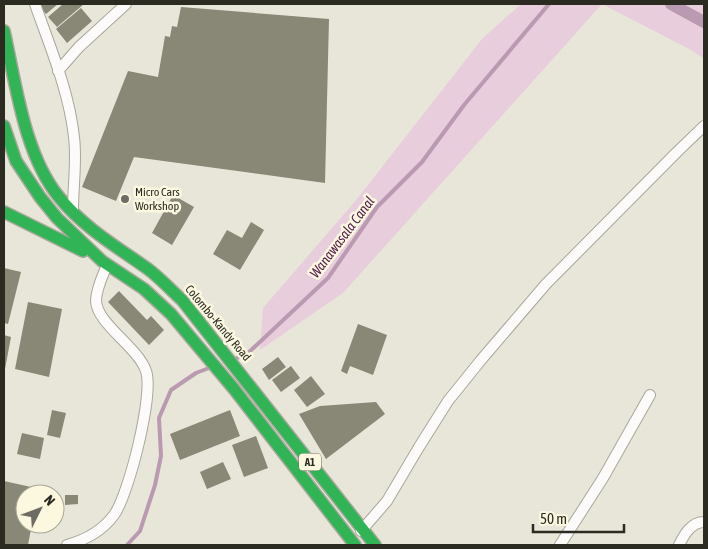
<svg xmlns="http://www.w3.org/2000/svg" width="708" height="549" font-family="'Asap Condensed',sans-serif">
<rect width="100%" height="100%" fill="#e8e6d8"/>
<path fill="#e8cddc" d="M521,4H704V59L693,51L602,4L343,293L260,350L263,308L357,199L482,39Z"/>
<g fill="none" stroke-linecap="round" stroke-linejoin="round">
<path stroke="#ba9ab0" stroke-width="4" d="M237,358L247,354L328,278L377,207L422,162L464,105L549,4
M127,545L140,531L155,485L161,456L159,418L171,390L196,373L209,368"/>
<path stroke="#ba9ab0" stroke-width="12" d="M671,4L704,22"/>
</g>
<path fill="#898776" d="M37,4H58L46,14Z
M63,4H84L57,27L48,17Z
M181,7L329,19L325,183L134,157L116,201L82,187L128,71L158,77L165,36L170,37L172,26L177,27Z
M81,8L92,21L67,43L56,29Z
M173,195L194,207L172,245L152,233Z
M251,222L264,230L240,270L213,254L227,230L242,238Z
M4,268L21,272L8,324L4,323Z
M119,291L147,320L151,316L164,330L149,345L108,302Z
M28,302L62,309L49,377L15,369Z
M358,324L387,335L373,375L350,366L347,374L341,371Z
M4,335L11,337L5,369H4Z
M278,357L286,367L269,380L262,369Z
M291,366L300,378L281,392L272,380Z
M311,376L325,394L307,407L294,390Z
M376,402L385,414L326,459L299,414L320,406Z
M52,410L66,413L60,438L47,435Z
M230,410L240,436L180,460L170,434Z
M22,433L44,438L40,459L17,454Z
M256,436L268,468L244,477L232,445Z
M223,462L231,479L207,489L200,472Z
M4,481L40,489L39,494H25V524H32L28,545H4Z
M65,495H78V504L65,505Z"/>
<g fill="none" stroke-linecap="round" stroke-linejoin="round">
<defs>
<path id="street" d="M35,4C50,47 69,91 74,137C77,161 73,185 73,210
M58,71L79,47L126,4
M361,531L387,501L419,447L448,401L481,360L546,284L677,152L704,126
M67,545C85,540 103,530 114,515C129,494 154,394 146,371C138,347 97,324 96,301C96,289 103,275 107,265
M560,545L603,478L650,395
M679,545C684,535 691,522 704,522"/>
<path id="fast" d="M4,31C16,84 24,154 59,197C83,227 117,247 148,269C160,278 171,290 182,300L375,545
M4,126L16,161L40,197L57,218L102,261L144,289L171,314L234,389L355,545
M4,212L83,251"/>
</defs>
<use href="#street" stroke="#a8a79c" stroke-width="12"/>
<use href="#fast" stroke="#a8a79c" stroke-width="14"/>
<use href="#street" stroke="#fcfbf9" stroke-width="10"/>
<use href="#fast" stroke="#30b455" stroke-width="11"/>
</g>
<circle fill="#6e6c62" stroke="#fbf8df" stroke-width="2" cx="125" cy="199" r="5"/>
<g text-anchor="middle" stroke-width="5" stroke-linejoin="round" paint-order="stroke">
<rect fill="#fbf8df" stroke="#6a685b" stroke-width="1" x="299" y="453.5" width="22" height="17" rx="4"/>
<g font-size="11" font-weight="bold" fill="#2c2b22">
<text x="310" y="466">A1</text>
</g>
<g font-size="12" fill="#2c2b22" stroke="#fbf8df" text-anchor="start">
<text x="135" y="196">Micro Cars<tspan x="135" dy="14">Workshop</tspan></text>
</g>
<g font-size="12" fill="#2c2b22" stroke="#fbf8df">
<text transform="translate(218 323) rotate(50)" y="4">Colombo-Kandy Road</text>
</g>
<g font-size="14" font-style="italic" fill="#531b4c" stroke="#fbf8df">
<text transform="translate(342 237) rotate(-53)" y="5">Wanawasala Canal</text>
</g>
</g>
<rect width="708" height="549" fill="none" stroke="#2c2b22" stroke-width="10"/>
<g transform="translate(40 509) rotate(48)"><circle r="24" fill="#fbf8df" stroke="#a8a693"/>
<path d="M0-4L9 19L0 12L-9 19Z" fill="#6e6c62"/>
<text y="-8" font-size="14" font-weight="bold" text-anchor="middle" fill="#2c2b22">N</text>
</g>
<path d="M533 524v8h91v-8" fill="none" stroke="#2c2b22" stroke-width="2.5"/>
<text x="540" y="524" font-size="15" fill="#2c2b22" stroke="#fbf8df" stroke-width="4" paint-order="stroke">50 m</text>
</svg>
